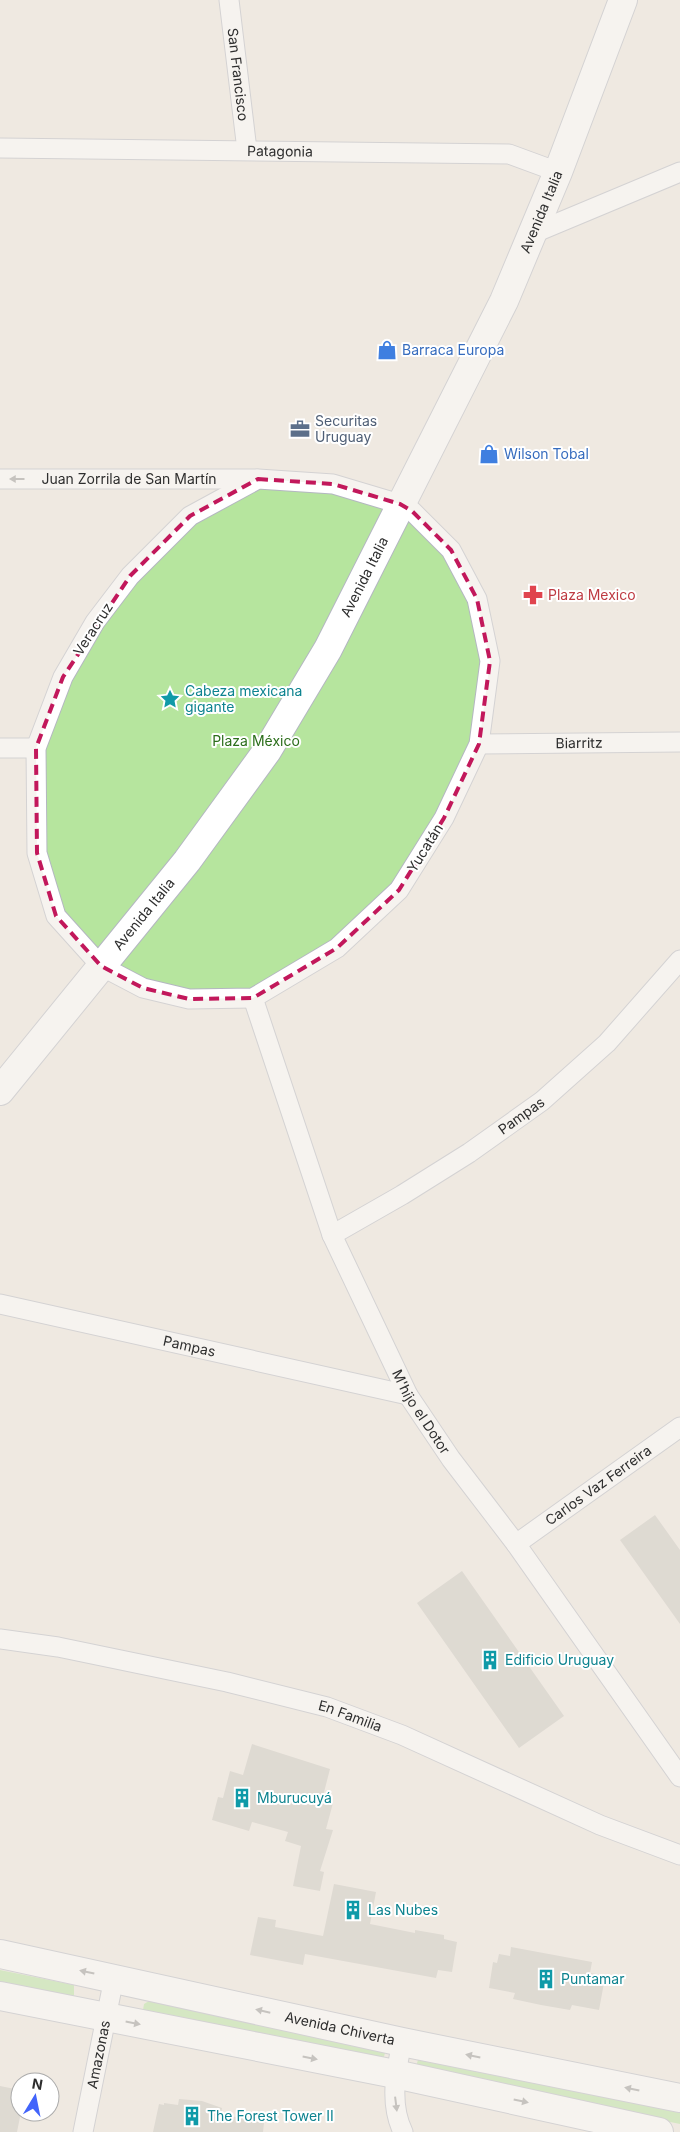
<svg xmlns="http://www.w3.org/2000/svg" width="680" height="2132" font-family="Inter,sans-serif">
<rect width="100%" height="100%" fill="#efe9e1"/>
<path fill="#b6e59e" d="M258,479L400,504L451,550L490,661L479,744L399,890L337,948L253,998L143,988L56,916L37,853L36,748L95,622L190,516Z
M0,1970L74,1985V1995L71,1998L0,1984Z
M149,2001L381,2049L385,2053L383,2060L143,2010L144,2004Z
M421,2057L680,2111V2124L419,2070L416,2066L418,2060Z"/>
<path fill="#cbc7bf" d="M655,1515L680,1550V1624L620,1540Z
M462,1571L564,1716L519,1748L417,1603Z
M252,1744L330,1769L322,1800L333,1803L326,1829L333,1830L320,1871L324,1872L320,1891L293,1886L301,1846L285,1841L288,1832L252,1822L249,1831L212,1820L218,1797L223,1798L230,1771L243,1775Z
M334,1884L376,1892L370,1924L415,1933V1930L444,1935V1939L457,1942L452,1972L438,1970L436,1978L305,1954L303,1965L250,1955L258,1917L276,1920L275,1927L323,1936Z
M511,1947L592,1962L590,1973L602,1975L601,1983H604L599,2010L572,2005L570,2010L541,2005L513,1999L515,1993L489,1988L493,1962L497,1963L499,1954L510,1956Z
M0,2086L20,2090V2117L17,2132H0Z
M179,2099L202,2101L222,2108L221,2114L264,2123L263,2132H153L159,2104L164,2105V2103L178,2105Z"/>
<g fill="none" stroke-linecap="round" stroke-linejoin="round">
<defs>
<g id="street">
<path id="s1" d="M229,0L247,150"/>
<path id="s2" d="M0,148L509,154L558,172"/>
<path d="M534,233L680,172"/>
<path id="s3" d="M0,479H257"/>
<path d="M258,479L333,484L400,504L412,511L451,550L477,599L490,661L479,744L444,818L399,890L337,948L253,998L189,999L143,988L101,966L56,916L37,853L36,748L63,677L95,622L130,576L190,516Z"/>
<path id="s4" d="M479,744L680,742"/>
<path d="M0,748H36"/>
<path id="s5" d="M253,998L332,1235L408,1395L451,1459L516,1544L680,1777"/>
<path id="s6" d="M332,1235L402,1195L469,1153L542,1101L607,1043L680,960"/>
<path id="s7" d="M0,1304L408,1395"/>
<path id="s8" d="M516,1544L680,1427"/>
<path id="s9" d="M0,1639L58,1647L227,1682L327,1707L402,1735L600,1825L680,1855"/>
<path d="M402,2042C396,2072 389,2103 403,2132"/>
<path id="s10" d="M83,2132L114,1978"/>
</g>
<g id="secondary">
<path id="s11" d="M0,1091L187,861L267,751L328,649L504,301L558,172L623,0"/>
<path id="s12" d="M0,1954L402,2042L680,2098"/>
<path d="M0,1996L395,2074L659,2132"/>
</g>
</defs>
<use href="#street" stroke="#b4b7c1" stroke-width="21"/>
<use href="#secondary" stroke="#b4b7c1" stroke-width="30"/>
<use href="#street" stroke="#fff" stroke-width="19"/>
<use href="#secondary" stroke="#fff" stroke-width="28"/>
</g>
<defs><path id="oneway-solid" d="M-6-.8H1V-3.2L6.5 0L1 3.2V.8H-6Z" transform="scale(1.25)"/></defs>
<g fill="#969696">
<use href="#oneway-solid" transform="translate(17 479) rotate(-180)"/>
<use href="#oneway-solid" transform="translate(87 1972) rotate(-168)"/>
<use href="#oneway-solid" transform="translate(263 2011) rotate(-167)"/>
<use href="#oneway-solid" transform="translate(133 2023) rotate(11)"/>
<use href="#oneway-solid" transform="translate(473 2056) rotate(-168)"/>
<use href="#oneway-solid" transform="translate(310 2058) rotate(11)"/>
<use href="#oneway-solid" transform="translate(632 2089) rotate(-168)"/>
<use href="#oneway-solid" transform="translate(521 2101) rotate(12)"/>
<use href="#oneway-solid" transform="translate(396 2104) rotate(83)"/>
</g>
<path d="M0 0H680V2132H0ZM258,479L333,484L400,504L412,511L451,550L477,599L490,661L479,744L444,818L399,890L337,948L253,998L189,999L143,988L101,966L56,916L37,853L36,748L63,677L130,576L190,516Z" fill="#efe9e1" fill-opacity=".55" fill-rule="evenodd"/>
<path fill="none" stroke="#c2185b" stroke-width="4" stroke-dasharray="10 6" stroke-linejoin="round" d="M258,479L333,484L400,504L412,511L451,550L477,599L490,661L479,744L444,818L399,890L337,948L253,998L189,999L143,988L101,966L56,916L37,853L36,748L63,677L130,576L190,516Z"/>
<defs>
<symbol id="shop-bare" viewBox="-9 -9 18 18"><path d="M-5-2.5h2.3a2.7 3.5 0 0 1 5.4 0H5L5.5 6h-11ZM-1.5-2.5h3a1.5 2.3 0 0 0-3 0Z" fill="#3f7fe0" stroke="#fff" stroke-width="2.5" paint-order="stroke"/></symbol>
<symbol id="office-bare" viewBox="-9 -9 18 18"><path d="M-6-3h4V-5.5h4V-3h4V5H-6ZM-1-4.5V-3h2v-1.5ZM-6 0V1H6V0Z" fill="#5c6f8a" stroke="#fff" stroke-width="2.5" paint-order="stroke"/></symbol>
<symbol id="pharmacy-bare" viewBox="-9 -9 18 18"><path d="M-2-6h4v4h4v4h-4v4h-4v-4h-4v-4h4Z" fill="#e0444e" stroke="#fff" stroke-width="2.5" paint-order="stroke"/></symbol>
<symbol id="sight-bare" viewBox="-9 -9 18 18"><path d="M0-6L1.8-2.2L6-1.7L2.9 1.2L3.7 5.4L0 3.3L-3.7 5.4L-2.9 1.2L-6-1.7L-1.8-2.2Z" fill="#0f9aa8" stroke="#fff" stroke-width="2.5" paint-order="stroke"/></symbol>
<symbol id="building-bare" viewBox="-9 -9 18 18"><path d="M-4-6H4V6H1V3H-1V6H-4ZM-2.5-4.3h1.7v1.8h-1.7ZM.8-4.3h1.7v1.8H.8ZM-2.5-1h1.7V.8h-1.7ZM.8-1h1.7V.8H.8Z" fill="#0f9aa8" stroke="#fff" stroke-width="2.5" paint-order="stroke"/></symbol>
</defs>
<g fill-rule="evenodd">
<use href="#shop-bare" x="373" y="336" width="28" height="28"/>
<use href="#office-bare" x="286" y="415" width="28" height="28"/>
<use href="#shop-bare" x="475" y="440" width="28" height="28"/>
<use href="#pharmacy-bare" x="519" y="581" width="28" height="28"/>
<use href="#sight-bare" x="156" y="685" width="28" height="28"/>
<use href="#building-bare" x="476" y="1646" width="28" height="28"/>
<use href="#building-bare" x="228" y="1784" width="28" height="28"/>
<use href="#building-bare" x="339" y="1896" width="28" height="28"/>
<use href="#building-bare" x="532" y="1965" width="28" height="28"/>
<use href="#building-bare" x="178" y="2102" width="28" height="28"/>
</g>
<g text-anchor="middle" stroke-width="4" stroke-linejoin="round" paint-order="stroke">
<g font-size="14" fill="#2e2e2e" stroke="#fff">
<text dy="5" stroke="none"><textPath href="#s1" startOffset="75">San Francisco</textPath></text>
<text dy="5" stroke="none"><textPath href="#s2" startOffset="280">Patagonia</textPath></text>
<text dy="5" stroke="none"><textPath href="#s11" startOffset="1038">Avenida Italia</textPath></text>
<text dy="5" stroke="none"><textPath href="#s3" startOffset="129">Juan Zorrila de San Martín</textPath></text>
<text dy="5" stroke="none"><textPath href="#s11" startOffset="632">Avenida Italia</textPath></text>
<text transform="translate(93 629) rotate(-57)" y="5">Veracruz</text>
<text dy="5" stroke="none"><textPath href="#s4" startOffset="100">Biarritz</textPath></text>
<text transform="translate(425 848) rotate(-58)" y="5">Yucatán</text>
<text dy="5" stroke="none"><textPath href="#s11" startOffset="228">Avenida Italia</textPath></text>
<text dy="5" stroke="none"><textPath href="#s6" startOffset="224">Pampas</textPath></text>
<text dy="5" stroke="none"><textPath href="#s7" startOffset="194">Pampas</textPath></text>
<text dy="5" stroke="none"><textPath href="#s5" startOffset="448">M'hijo el Dotor</textPath></text>
<text dy="5" stroke="none"><textPath href="#s8" startOffset="101">Carlos Vaz Ferreira</textPath></text>
<text dy="5" stroke="none"><textPath href="#s9" startOffset="359">En Familia</textPath></text>
<text dy="5" stroke="none"><textPath href="#s12" startOffset="348">Avenida Chiverta</textPath></text>
<text dy="5" stroke="none"><textPath href="#s10" startOffset="79">Amazonas</textPath></text>
</g>
<g font-size="14" fill="#366cbe" stroke="#fff" text-anchor="start">
<text x="402" y="355">Barraca Europa</text>
<text x="504" y="459">Wilson Tobal</text>
</g>
<g font-size="14" fill="#4e5e75" stroke="#fff" text-anchor="start">
<text x="315" y="426">Securitas<tspan x="315" dy="16">Uruguay</tspan></text>
</g>
<g font-size="14" fill="#be3a42" stroke="#fff" text-anchor="start">
<text x="548" y="600">Plaza Mexico</text>
</g>
<g font-size="14" fill="#0d838f" stroke="#fff" text-anchor="start">
<text x="185" y="696">Cabeza mexicana<tspan x="185" dy="16">gigante</tspan></text>
<text x="505" y="1665">Edificio Uruguay</text>
<text x="257" y="1803">Mburucuyá</text>
<text x="368" y="1915">Las Nubes</text>
<text x="561" y="1984">Puntamar</text>
<text x="207" y="2121">The Forest Tower II</text>
</g>
<g font-size="14" fill="#2c6e1b" stroke="#fff">
<text x="256" y="746">Plaza México</text>
</g>
</g>
<g transform="translate(35 2097) rotate(10)"><circle r="24" fill="#ffffff" stroke="#ababab"/>
<path d="M0-4L9 19L0 12L-9 19Z" fill="#4264fb"/>
<text y="-8" font-size="14" font-weight="bold" text-anchor="middle" fill="#2e2e2e">N</text>
</g>
</svg>
